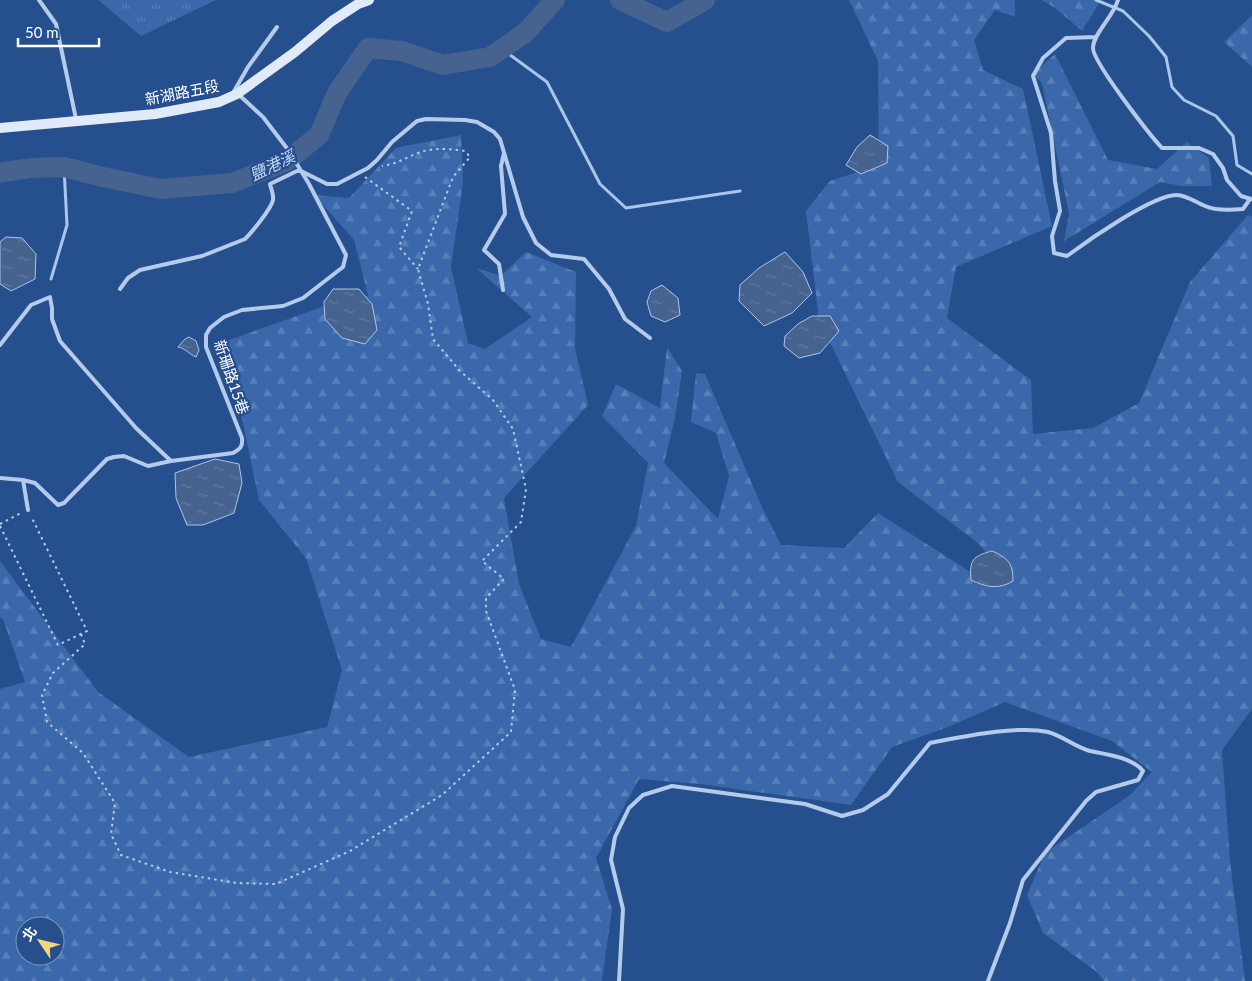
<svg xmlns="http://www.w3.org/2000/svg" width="1252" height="981" viewBox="0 0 1252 981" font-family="Lato,'Noto Sans TC',sans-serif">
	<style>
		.grass { fill: url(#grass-tufts) }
		.forest { fill: url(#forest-firs); fill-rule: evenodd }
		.water { fill: url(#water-ripples); stroke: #aac6ec }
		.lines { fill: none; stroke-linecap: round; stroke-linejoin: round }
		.stream { stroke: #aac6ec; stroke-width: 3 }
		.river { stroke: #466390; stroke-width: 20 }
		.path { stroke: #b5cbeb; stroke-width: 2; stroke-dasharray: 2.5 4; stroke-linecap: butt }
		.lane { stroke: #b5cbeb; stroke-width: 4 }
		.secondary { stroke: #e0eaf9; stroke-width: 10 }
		.labels { text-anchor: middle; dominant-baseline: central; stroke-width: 4.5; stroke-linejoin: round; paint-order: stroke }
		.street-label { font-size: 15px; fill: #fff; stroke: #264f8e }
		.water-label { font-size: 16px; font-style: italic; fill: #c1d6f2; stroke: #264f8e }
	</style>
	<defs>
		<pattern id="grass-tufts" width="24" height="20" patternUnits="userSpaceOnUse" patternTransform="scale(1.25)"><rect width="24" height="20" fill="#3a68aa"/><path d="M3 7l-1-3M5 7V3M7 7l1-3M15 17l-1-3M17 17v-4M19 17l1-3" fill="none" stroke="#587fb7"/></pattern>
		<pattern id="forest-firs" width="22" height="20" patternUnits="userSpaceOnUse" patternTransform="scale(1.25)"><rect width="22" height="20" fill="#3a68aa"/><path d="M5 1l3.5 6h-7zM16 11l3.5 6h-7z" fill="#587fb7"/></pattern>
		<pattern id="water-ripples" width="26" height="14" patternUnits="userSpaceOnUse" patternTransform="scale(1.25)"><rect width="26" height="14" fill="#466390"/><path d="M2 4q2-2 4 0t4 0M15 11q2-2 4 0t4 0" fill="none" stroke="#627aa1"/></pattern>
	</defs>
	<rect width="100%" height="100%" fill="#264f8e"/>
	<path class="grass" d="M98,0H216L141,36Z"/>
	<path class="forest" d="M849,0H1015V17L995,10L974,40L983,70L1023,89L1052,226L956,267L947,318L1031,380L1033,434L1093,428L1139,403L1190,282L1248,215L1252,217V709L1222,750L1230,861L1245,981H1104L1097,972L1043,933L1027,895L1045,853L1130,795L1152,772L1112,741L1005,702L948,727L892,747L851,805L700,784L639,779L596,858L612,909L602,981H0V689L25,682L3,619L0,618V561L98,692L189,757L327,727L342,670L306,558L259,500L226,341L325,306L352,320L368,295L354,240L314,195L349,198L396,148L461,135L463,183L451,267L468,343L485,349L532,317L476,268L501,276L526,252L576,272L575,348L588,405L504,498L519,584L541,639L571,647L636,526L648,463L602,416L616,384L660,408L667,347L682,371L675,418L664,463L718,519L729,476L716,433L691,422L696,373L705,374L762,507L781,545L844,548L878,513L983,580L1002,572L979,544L898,482L819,320L806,211L830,181L879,165L878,61ZM25,926H55V956H25Z
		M1041,0H1101L1082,31L1054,7Z
		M1252,15V67L1224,42Z
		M1055,54L1108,160L1157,169L1187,142L1209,158L1212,186H1182L1160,182L1064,241L1069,214L1042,83L1033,74Z"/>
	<path class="water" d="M870,135L888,146L887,163L861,174L846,165L857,147Z
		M6,237L22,238L36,254L35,279L11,291L0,284V242Z
		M785,252L803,272L812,293L792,313L764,326L739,301L740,285L759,268Z
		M662,285L678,298L680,315L665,322L651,316L647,302L651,291Z
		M333,289H359L372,304L377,330L365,344L342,338L325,319L324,302Z
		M812,316H830L839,331L820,353L799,358L784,346L785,336L798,324Z
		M189,337L196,341L199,350L196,357C189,354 185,348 178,347L185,339Z
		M215,459L239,464L242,483L234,513L203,525H187L176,498L175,473Z
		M992,551C1008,558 1013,563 1013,581C998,590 986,587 971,580C969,560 973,556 992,551Z"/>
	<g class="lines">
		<path class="stream" d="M1096,0L1123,11L1149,36L1166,57L1172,87L1184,100L1216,116L1233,136L1237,165L1252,174
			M502,49L547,82L600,184L626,208L740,191
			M51,279L67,225L64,167"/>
		<path class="river" d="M620,0L667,22L705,0
			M0,173L30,168L64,167L103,177L161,189L232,183L287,161L319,135L337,93L368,48L402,51L443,65L490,57L525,33L555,0"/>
		<path class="path" d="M365,177L412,211L399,247L418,269
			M0,524L21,513
			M0,526L58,645L87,631L31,516
			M81,634L85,644L53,673L42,695L47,722L83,753L115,803L111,834L121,855L170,872L237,883L276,884L350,851L442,795L511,732L515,690L486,611V598L504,579L482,561L521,522L526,489L513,429L493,400L460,371L433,339L428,304L418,269L453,177L470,157L465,151C450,149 433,147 418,153C405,158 397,164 382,166"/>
		<path class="lane" d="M39,0L56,24L76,119
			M1118,0C1113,17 1094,33 1093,47C1091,60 1150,135 1162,148H1199L1213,154L1223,168L1227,180L1241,196L1251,199
			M1096,37L1066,38L1043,58L1033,76L1051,133L1055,181L1060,211L1052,236L1054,253L1067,256C1087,241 1154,194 1177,195C1186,195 1197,203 1205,206C1216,211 1232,210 1243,209L1250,199
			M233,93L248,67L277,27
			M120,289L128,278L140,270L202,256L245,239C252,232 271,209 273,200C274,195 271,189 270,184L299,170L327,184H337L368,168L377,160L392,142L417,121L426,119L465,120L477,122L494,132L500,139L523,217L536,243L551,255L584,259L609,289L625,319L650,338
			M503,290L499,264L484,250L505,214L501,166L504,153
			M0,345L31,305L50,297L52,308V319L60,341L136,428L171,461
			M0,478L23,480L28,510
			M23,480L35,483L58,505L64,503L107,459L114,457L124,456L148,466L171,461L233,453C240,449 243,447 242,438L206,347V335L210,328L224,317L242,310L283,306L303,298L343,267L346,255L309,184L289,151L263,117L238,94
			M619,981L623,909L611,860L615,837L629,808L643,795L672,786L805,804L842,816L863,810L888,794L930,743C962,737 1017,725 1048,732C1063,736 1075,747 1090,751C1106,754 1133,758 1143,771L1138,780L1096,792L1086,801L1023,880L1010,923L988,981"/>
		<path class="secondary" d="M0,128L155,114L219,102L237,94L295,52L332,21L358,4L369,0"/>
	</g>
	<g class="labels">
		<g class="street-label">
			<text transform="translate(182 92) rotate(-11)">新湖路五段</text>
			<text transform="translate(232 377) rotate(71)">新珊路15巷</text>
		</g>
		<g class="water-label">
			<text transform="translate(272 165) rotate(-26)">鹽港溪</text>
		</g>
	</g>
	<g transform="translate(40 941) rotate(305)"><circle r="24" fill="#264f8e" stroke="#7d95bb"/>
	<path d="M0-4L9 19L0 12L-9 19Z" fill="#f4d67a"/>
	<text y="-8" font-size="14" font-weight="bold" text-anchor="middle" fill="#ffffff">北</text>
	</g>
	<path d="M18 38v8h81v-8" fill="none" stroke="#ffffff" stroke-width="2.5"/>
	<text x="25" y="38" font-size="15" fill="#ffffff" stroke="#264f8e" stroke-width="4" paint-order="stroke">50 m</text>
</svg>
